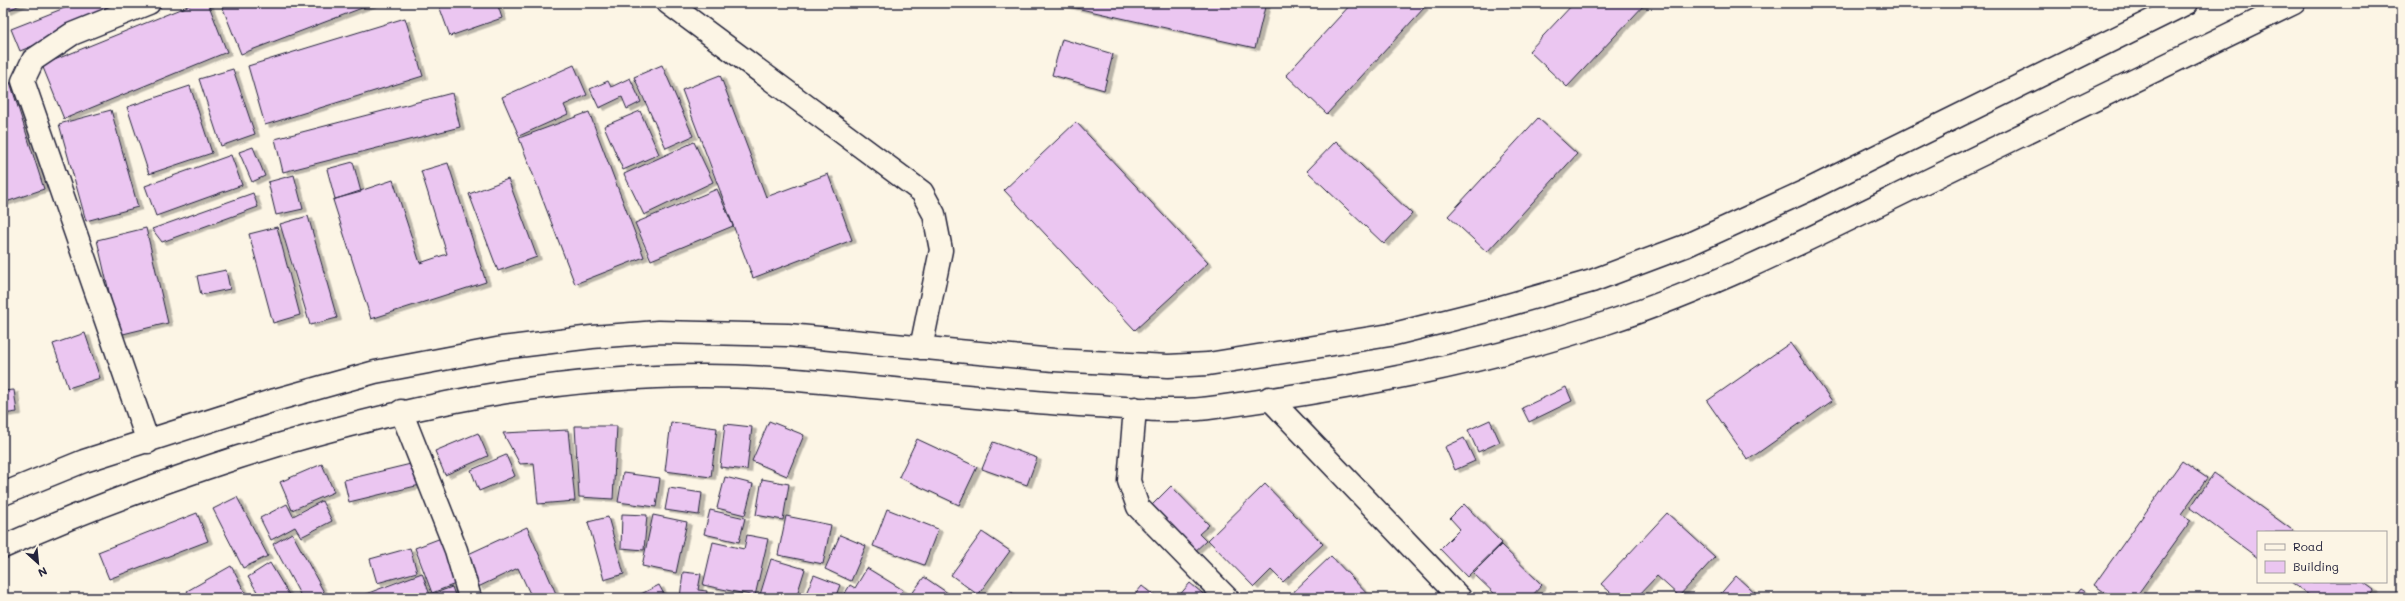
<svg xmlns="http://www.w3.org/2000/svg" width="2405" height="601" viewBox="0 0 2405 601" font-family="Mali,sans-serif">
	<style>
		.building { fill: #ebc6f1; stroke: #22223b; filter: url(#shadow) }
		.lines { fill: none; stroke-linecap: round; stroke-linejoin: round }
		.minor-casing { stroke: #22223b; stroke-width: 25 }
		.minor { stroke: #fcf5e5; stroke-width: 22 }
	</style>
	<defs>
		<filter id="shadow"><feDropShadow dx="4.5" dy="2.5" stdDeviation="0" flood-color="#0004"/></filter>
	</defs>
	<rect width="100%" height="100%" fill="#fcf5e5"/>
	<filter id="ink" filterUnits="userSpaceOnUse"><feTurbulence type="fractalNoise" baseFrequency=".025" numOctaves="2"/><feDisplacementMap in="SourceGraphic" scale="8" xChannelSelector="R" yChannelSelector="G"/><feConvolveMatrix kernelMatrix="1 2 1 2 8 2 1 2 1" color-interpolation-filters="sRGB"/></filter>
	<g filter="url(#ink)">
		<path class="building" d="M4,3H24L7,11Z
			M77,3L135,5L20,51L11,29Z
			M195,3H208L227,52L64,119L42,65Z
			M231,3H375L241,54L222,6Z
			M438,3H497L502,18L450,36Z
			M1054,3H1266L1255,48Z
			M1352,3H1418L1424,8L1327,114L1286,75Z
			M1574,3H1646L1567,87L1529,51Z
			M405,18L423,76L265,125L248,66Z
			M1062,39L1113,54L1104,90L1052,75Z
			M574,65L587,95L564,105L568,114L519,136L502,97Z
			M662,65L693,136L666,148L634,77Z
			M233,69L255,134L221,146L199,79Z
			M720,75L766,197L828,174L852,240L753,278L682,90Z
			M630,78L641,102L627,109L622,97L599,108L590,89L608,81L611,87Z
			M10,82L44,189L3,203V84Z
			M190,86L212,153L149,174L127,107Z
			M452,93L460,127L283,172L275,139Z
			M111,110L138,207L86,221L59,124Z
			M640,111L659,154L623,170L604,126Z
			M589,112L644,257L575,284L519,138Z
			M1538,118L1577,154L1487,252L1448,216Z
			M1076,122L1208,263L1135,330L1004,190Z
			M1336,141L1412,214L1384,244L1307,171Z
			M694,142L713,182L644,215L624,174Z
			M253,147L265,176L252,182L239,152Z
			M231,155L242,185L156,216L145,186Z
			M353,162L361,192L335,199L327,169Z
			M448,163L486,282L371,319L333,200L393,180L420,263L447,254L421,171Z
			M294,175L303,209L276,215L268,182Z
			M508,179L537,257L498,271L469,194Z
			M717,189L733,226L651,260L635,223Z
			M253,193L258,207L162,242L152,229Z
			M308,216L337,318L310,325L280,224Z
			M277,227L300,315L273,323L249,234Z
			M146,228L168,323L119,335L97,240Z
			M226,270L230,289L201,295L197,276Z
			M85,333L100,378L68,388L53,344Z
			M1790,343L1832,401L1748,460L1707,401Z
			M1566,387L1572,401L1529,422L1522,408Z
			M14,390L17,412L3,414V391Z
			M1490,420L1500,442L1478,452L1468,430Z
			M769,421L804,435L787,476L752,461Z
			M671,422L717,428L711,477L665,471Z
			M725,424L752,427L747,470L720,467Z
			M575,426H617L613,499L579,497Z
			M568,430L575,501L538,504L534,463L520,464L503,433Z
			M478,433L488,456L445,475L435,451Z
			M1464,438L1475,461L1455,470L1445,447Z
			M917,439L977,467L959,505L899,477Z
			M993,442L1037,458L1027,485L982,469Z
			M506,455L515,476L479,491L471,470Z
			M2182,461L2207,478L2181,514L2191,520L2135,598H2113L2094,585Z
			M415,463L420,485L349,502L344,480Z
			M322,464L334,492L292,510L280,482Z
			M623,473L660,478L656,507L618,502Z
			M2214,473L2295,532H2258V558L2190,508Z
			M725,477L753,484L745,515L717,508Z
			M762,479L789,484L783,520L756,515Z
			M1265,484L1323,544L1283,582L1271,570L1254,587L1208,540Z
			M1171,486L1209,525L1199,534L1206,541L1193,553L1149,508Z
			M669,488L702,493L699,515L665,510Z
			M237,497L268,556L243,568L213,509Z
			M322,501L332,521L301,537L295,527L271,540L260,518L287,504L293,516Z
			M1464,504L1502,543L1467,577L1440,549L1460,529L1450,518Z
			M887,509L938,529L924,565L873,546Z
			M710,510L745,518L739,542L704,534Z
			M197,513L208,541L109,579L98,552Z
			M1667,513L1715,557L1679,596L1657,576L1636,598H1617L1601,584Z
			M622,514L647,515L644,550L621,548Z
			M653,515L687,522L676,573L642,566Z
			M786,516L831,525L823,564L778,555Z
			M608,517L624,574L604,580L588,522Z
			M527,527L557,596L552,598H532L518,568L478,587L464,556Z
			M982,532L1010,551L978,595L951,575Z
			M292,533L327,598H302L276,550L273,544Z
			M747,535L768,539L755,596L703,585L713,542L744,549Z
			M840,535L866,546L851,581L825,569Z
			M441,538L458,583L432,593L415,548Z
			M1501,545L1542,585L1530,598H1499L1473,573Z
			M410,548L417,572L377,583L370,559Z
			M1331,556L1371,598H1287Z
			M771,559L805,569L796,598H769L760,595Z
			M270,563L291,598H261L248,577Z
			M231,566L246,594L238,598H191L187,591Z
			M867,568L903,590L898,598H842L850,585L855,588Z
			M683,572L701,574L698,590L707,591L706,598H680Z
			M422,573L430,595L452,587L456,598H364L363,595Z
			M814,575L840,585L835,598H804Z
			M1736,576L1760,598H1717Z
			M924,577L955,598H909Z
			M2291,582H2363L2374,590L2368,598H2313Z
			M1190,583L1208,598H1177Z
			M659,585L666,598H633Z
			M1142,586L1157,598H1132Z
			M2080,589L2094,598H2073Z
			M1010,591L1019,598H1004Z
			M1551,592L1555,598H1541Z"/>
		<g class="lines">
			<g class="minor-casing">
				<path id="minor" d="M668,3L922,192L934,214L941,250L921,348
					M1269,398L1460,598
					M1135,408L1129,481L1138,507L1227,598
					M401,411L456,550L470,598
					M148,442L23,81L33,60L72,34L149,3
					M3,494L84,461L275,400L375,372L502,348L592,337L658,332L788,335L1054,360L1168,366L1208,364L1390,335L1494,309L1592,281L1685,246L1808,190L2187,3
					M3,547C80,512 159,483 239,457C417,401 598,365 785,379C889,387 992,401 1097,406C1137,409 1178,413 1217,407C1348,389 1480,365 1606,323C1716,287 1821,233 1925,182C2048,123 2171,63 2294,3"/>
			</g>
			<use href="#minor" class="minor"/>
		</g>
	</g>
	<rect width="2405" height="601" fill="none" stroke="#fcf5e5" stroke-width="16"/>
	<rect x="8" y="8" width="2389" height="585" fill="none" stroke="#22223b" stroke-width="1.5" filter="url(#ink)"/>
	<rect x="2257" y="531" width="130" height="52" fill="#fcf5e5" stroke="#a5a1a1"/>
	<rect x="2265" y="544" width="20" height="6" fill="#fcf5e5" stroke="#a5a1a1"/>
	<text x="2293" y="551" font-size="12" fill="#22223b">Road</text>
	<rect x="2265" y="561" width="20" height="12" fill="#ebc6f1" stroke="#a5a1a1"/>
	<text x="2293" y="571" font-size="12" fill="#22223b">Building</text>
	<g transform="translate(38 563) rotate(153)" stroke="#fcf5e5" stroke-width="3" paint-order="stroke">
	<path d="M0-3L7 15L0 10L-7 15Z" fill="#22223b"/>
	<text y="-6" font-size="11" font-weight="bold" text-anchor="middle" fill="#22223b">N</text>
	</g>
</svg>
